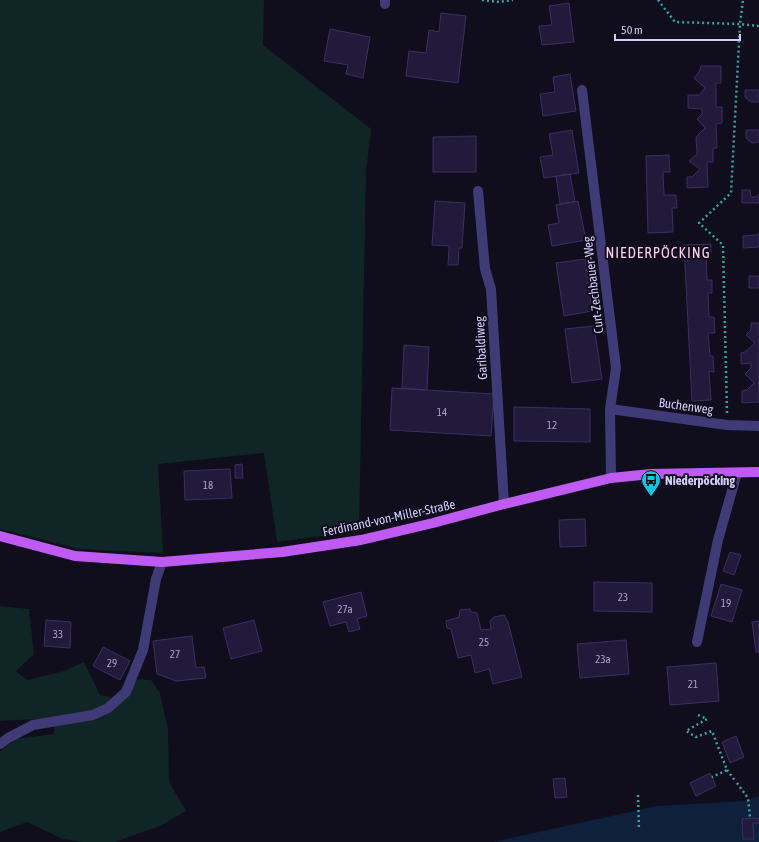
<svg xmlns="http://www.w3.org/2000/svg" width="759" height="842" viewBox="0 0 759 842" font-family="'Asap Condensed',sans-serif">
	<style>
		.green { fill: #102525 }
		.water { fill: #0f203d }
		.building { fill: #221a3b; stroke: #3b2e65 }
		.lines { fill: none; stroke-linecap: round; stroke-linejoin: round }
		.path { stroke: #36a4a2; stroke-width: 2.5; stroke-dasharray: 2 3; stroke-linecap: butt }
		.minor { stroke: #403b77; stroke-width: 10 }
		.major { stroke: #bf5bf2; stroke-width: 10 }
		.labels { text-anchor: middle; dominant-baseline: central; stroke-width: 4; stroke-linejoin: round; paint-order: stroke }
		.number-label { font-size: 11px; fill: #a7a0cb }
		.street-label { font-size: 13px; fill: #d3ccfb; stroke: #100d1c }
		.poi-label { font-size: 13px; font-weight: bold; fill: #d3ccfb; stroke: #100d1c; text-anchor: start }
		.quarter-label { font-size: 15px; letter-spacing: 1px; fill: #fbcde9; stroke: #100d1c }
	</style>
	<rect width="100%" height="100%" fill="#100d1c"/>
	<path class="green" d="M0,0H264L263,45L371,129L366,173L359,531L277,542L264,453L158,464L163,553L79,549L0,529Z
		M0,606L29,609L34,654L16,671L27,680L64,671L84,662L100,695L125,700L134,679L151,680L160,693L168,730L169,782L186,811L162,825L115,842H82L63,839L27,822L0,832V751L16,739L54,734L55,718L0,721Z"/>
	<path class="water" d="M759,796V842H493L657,806L745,801Z"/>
	<path class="building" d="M569,3L574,42L542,45L539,26L552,25L549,6Z
		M441,13L466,16L458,83L406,76L409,51L426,53L429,30L439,32Z
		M330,29L370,37L363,78L346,74L348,65L324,61Z
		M701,66H721V83H716V107H722V123L716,124L717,148H713V162H707L708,187L687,188V177H692L700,169L689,161L697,154L696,137L705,128L697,119L702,114V109L688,108V95H699L705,88L694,78L699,72Z
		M570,74L576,111L543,116L540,94L555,92L553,77Z
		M745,90H759V102H751L745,97Z
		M572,130L579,173L544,178L540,157L553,155L549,134Z
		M746,130H759V142L752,143L746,138Z
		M476,136V172H433V137Z
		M669,155L670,172H663L664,195H676L677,208H672L673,232L648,233L646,156Z
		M570,174L575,202L560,204L556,176Z
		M742,190H750L751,197H756L759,194V203H742Z
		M435,201L465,203L462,248H459L458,265H448L449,246L432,245Z
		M578,201L586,240L552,246L548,225L559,223L556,205Z
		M759,233V247L743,248V236L757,235Z
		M711,244V253H706L707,280H712V293H708L709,317H714L715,333H708L710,356H713L714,372L709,371L711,400L692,401L684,245Z
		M585,259L592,311L564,316L556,263Z
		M749,276H759V288H749Z
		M751,323H759V402L742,403V391L747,390L754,383L745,374L751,368V363L741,364V353L745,352L755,343L746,335L751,330Z
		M594,326L602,379L572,383L565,329Z
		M404,345L429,347L427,390L402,388Z
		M392,388L494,394L491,436L390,430Z
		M514,407L590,409V442L514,441Z
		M242,464L243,478H235V465Z
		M230,469L232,498L185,500L184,471Z
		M585,519L586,546L560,547L559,520Z
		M730,552L741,555L734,575L723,571Z
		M594,582L652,583V612L594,611Z
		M721,584L742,590L732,622L711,616Z
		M361,592L367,616L357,619L360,629L349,632L346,622L330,626L323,602Z
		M470,609L471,612L477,613L481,630L491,629L490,621L494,617L504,615L508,622L522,677L493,684L489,669L475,673L471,655L458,658L451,629L447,628L446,621L459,617L460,610Z
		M46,620L71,622L70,648L44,646Z
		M254,620L262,651L231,659L223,628Z
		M759,621V652H756L752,622Z
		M192,636L196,668L204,667L206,678L176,681L157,674L153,641Z
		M626,640L629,674L580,678L577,644Z
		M103,647L130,661L120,680L93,666Z
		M716,663L719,701L670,705L667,667Z
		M736,736L744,757L730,763L722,742Z
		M710,773L716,786L696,796L690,783Z
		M565,778L567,797L555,798L553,779Z
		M759,818V823H753L754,839H743L742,819Z"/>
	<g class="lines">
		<path class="path" d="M482,0L499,2L513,0
			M658,0L675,22L740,24L759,26
			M727,413L723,245L699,223L731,193L740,24L743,0
			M698,715L707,719L686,731L696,737L712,731L727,770L712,777
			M727,770L736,782
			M737,783L748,798L750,817
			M638,795L639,830"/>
		<path class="minor" d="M385,4V0
			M582,90L616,368L610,409L611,478
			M478,191L485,269L491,289L504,504
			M610,409L727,425L759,426
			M697,642L718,540L737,473
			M0,744L8,738L33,725L93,715L108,708L126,692L143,650L156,579L162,562"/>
		<path class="major" d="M0,536L75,556L162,562L282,552L361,540L433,523L504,504L611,478L651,474L759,472"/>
	</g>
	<defs>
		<g id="bus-pin" transform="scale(1)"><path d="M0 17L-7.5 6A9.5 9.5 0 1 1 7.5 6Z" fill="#12c5e1" stroke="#100d1c"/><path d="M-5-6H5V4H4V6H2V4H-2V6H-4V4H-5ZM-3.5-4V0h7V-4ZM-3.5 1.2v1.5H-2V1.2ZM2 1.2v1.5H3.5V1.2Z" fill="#111"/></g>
	</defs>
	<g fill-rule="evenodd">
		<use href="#bus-pin" x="651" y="480"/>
	</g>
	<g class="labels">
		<g class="number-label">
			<text x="442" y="412">14</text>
			<text x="552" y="425">12</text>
			<text x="208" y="485">18</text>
			<text x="623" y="597">23</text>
			<text x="726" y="603">19</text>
			<text x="345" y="609">27a</text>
			<text x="58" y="634">33</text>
			<text x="484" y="642">25</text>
			<text x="175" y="654">27</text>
			<text x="603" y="659">23a</text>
			<text x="112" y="663">29</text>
			<text x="693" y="684">21</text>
		</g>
		<g class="street-label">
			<text transform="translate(593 285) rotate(-97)">Curt-Zechbauer-Weg</text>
			<text transform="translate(481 348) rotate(-93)">Garibaldiweg</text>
			<text transform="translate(686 406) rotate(8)">Buchenweg</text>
			<text transform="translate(389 518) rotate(-12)">Ferdinand-von-Miller-Straße</text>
		</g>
		<g class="poi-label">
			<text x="665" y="480">Niederpöcking</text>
		</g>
		<g class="quarter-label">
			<text x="658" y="252">NIEDERPÖCKING</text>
		</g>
	</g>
	<path d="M615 34v6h125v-6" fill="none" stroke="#d3ccfb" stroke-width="2"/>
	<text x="621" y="34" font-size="12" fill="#d3ccfb" stroke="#100d1c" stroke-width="3" paint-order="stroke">50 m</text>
</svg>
